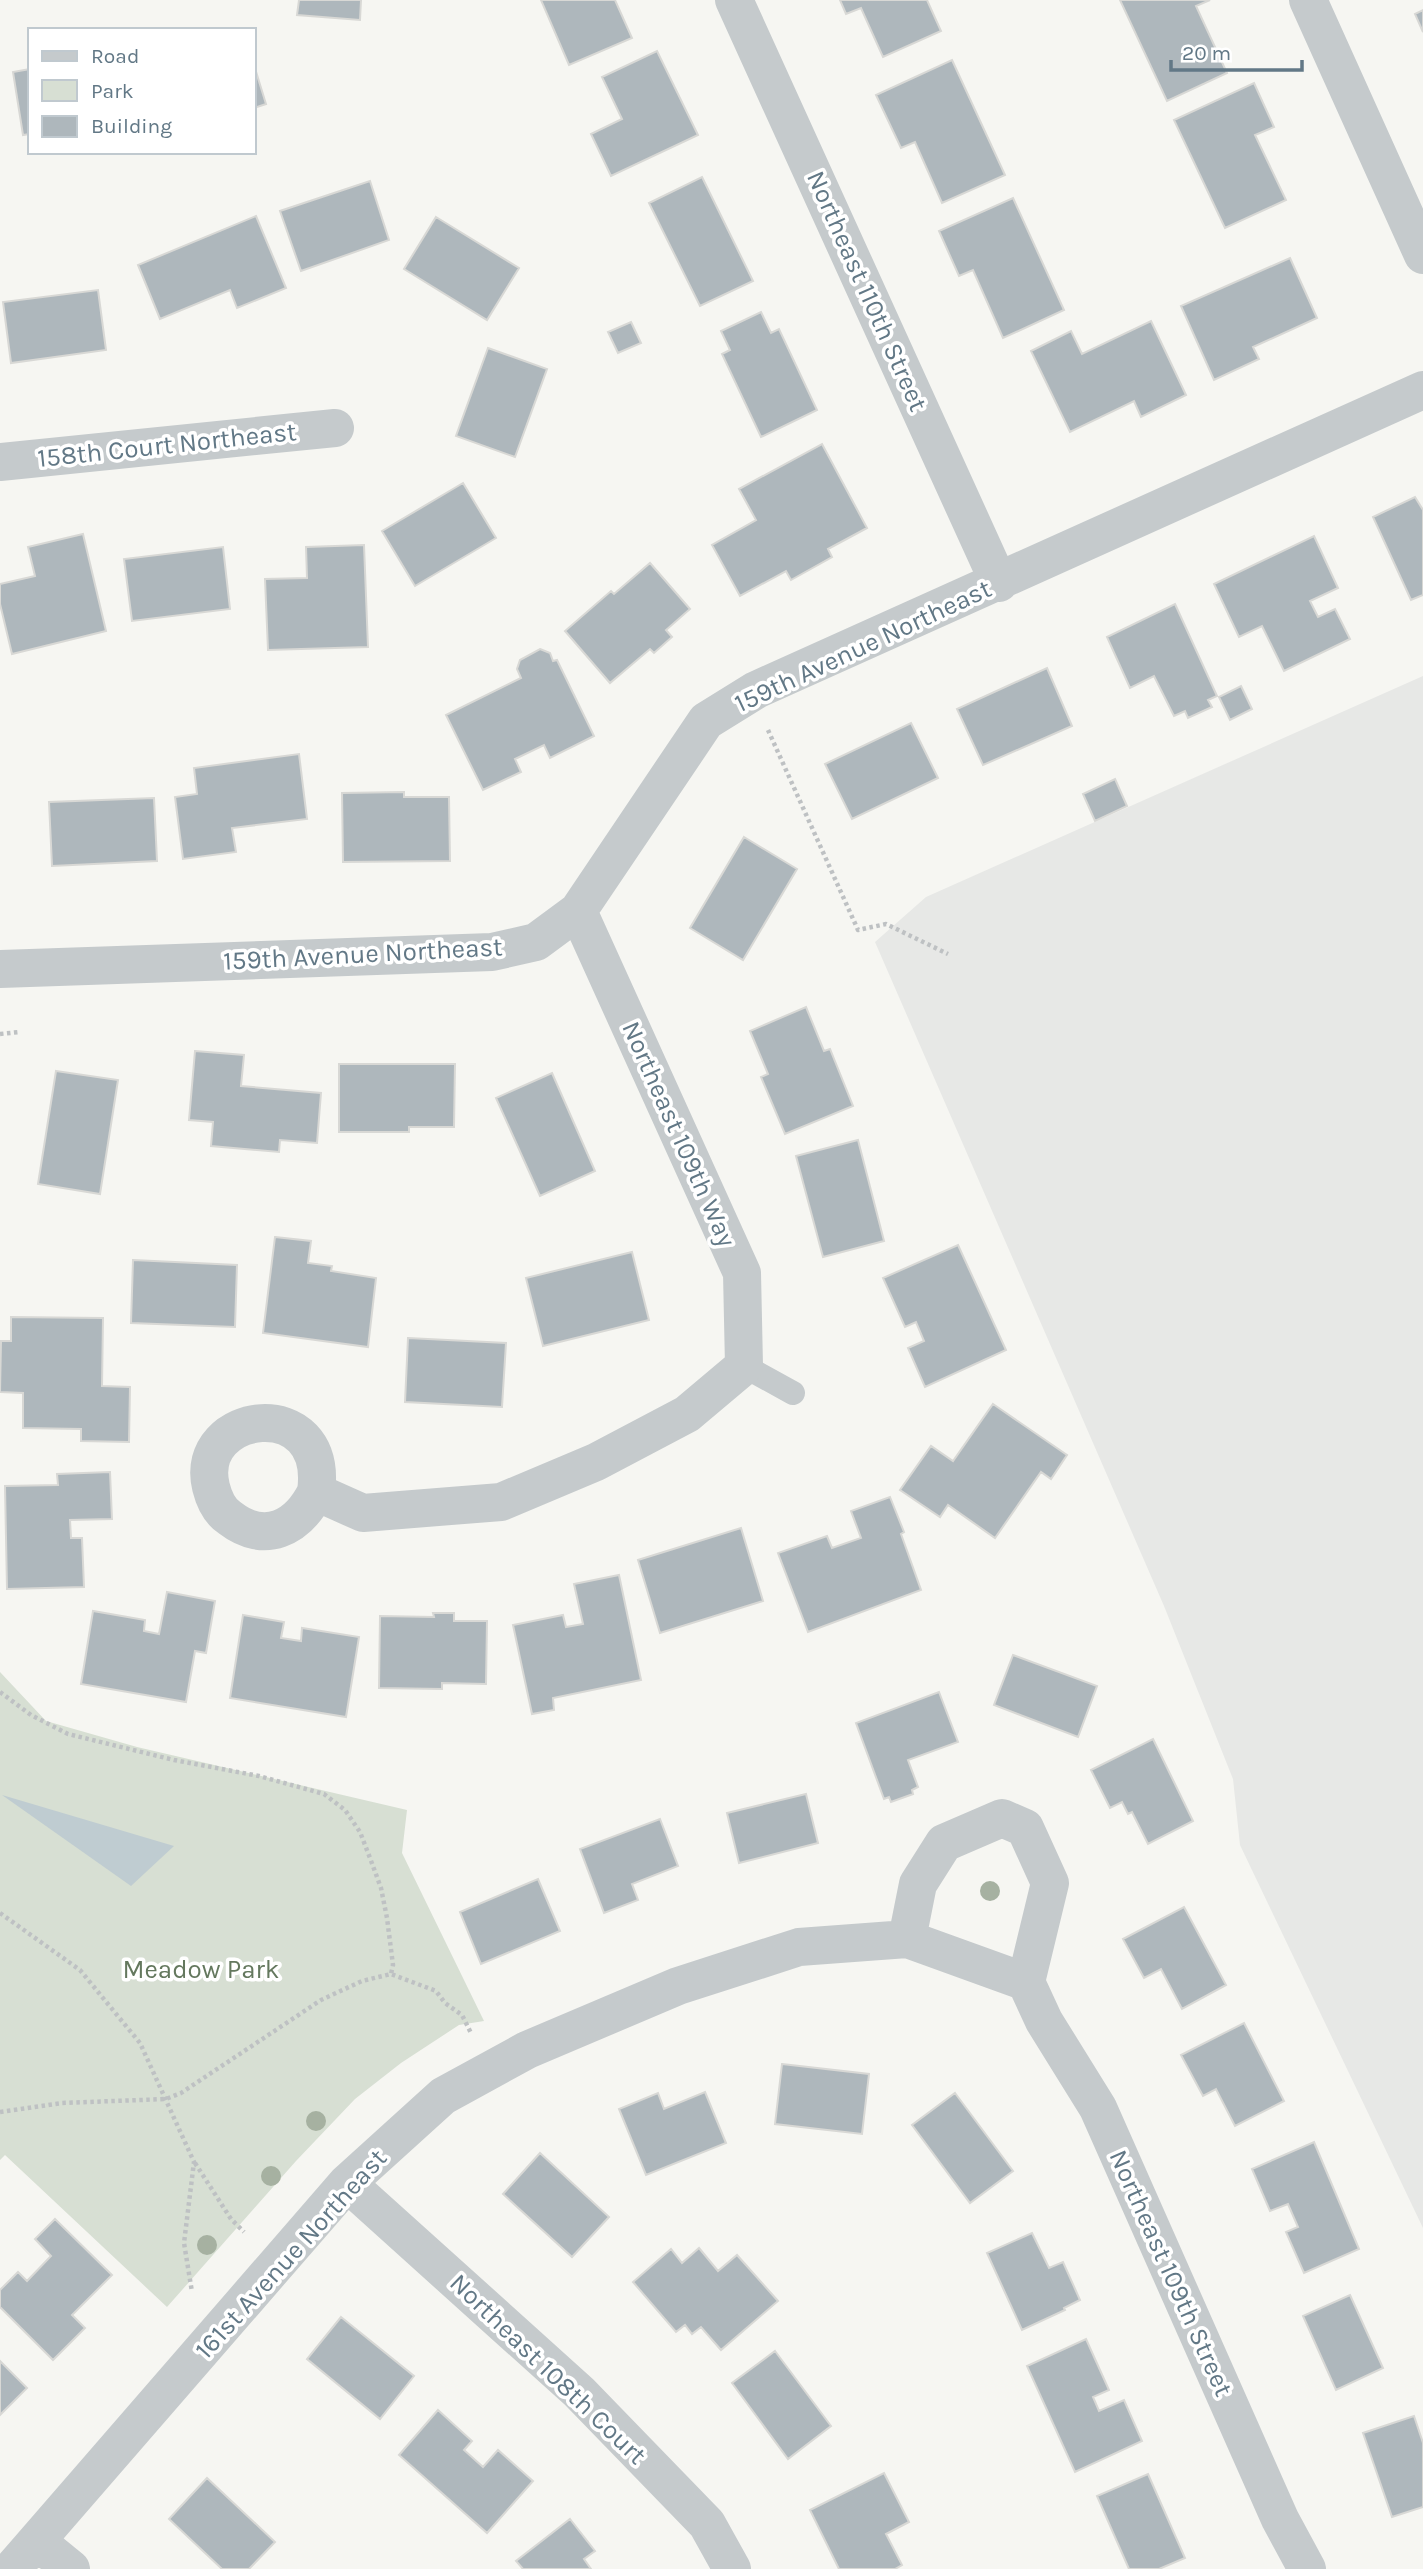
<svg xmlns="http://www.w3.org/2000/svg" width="1423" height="2569" viewBox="0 0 1423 2569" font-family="Karla,sans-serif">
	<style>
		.built { fill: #e7e8e6 }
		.green { fill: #d7dfd3 }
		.water { fill: #bfccd1 }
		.building { fill: #aeb7bc; stroke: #d8d8d5; stroke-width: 2 }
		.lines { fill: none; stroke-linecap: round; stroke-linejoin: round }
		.path { stroke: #bec1c3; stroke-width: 4.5; stroke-dasharray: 3.5 3.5; stroke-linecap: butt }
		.lane { stroke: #c5cacc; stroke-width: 24 }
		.street { stroke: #c5cacc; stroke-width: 38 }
		.tree { fill: #a6b1a1 }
		.labels { text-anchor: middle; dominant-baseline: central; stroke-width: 7; stroke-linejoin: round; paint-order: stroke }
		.street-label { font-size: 26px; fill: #627886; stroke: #fff }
		.park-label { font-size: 26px; fill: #64785e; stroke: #fff }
	</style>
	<rect width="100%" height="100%" fill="#f6f6f2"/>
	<path class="built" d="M1423,676V2228L1240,1845L1233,1779L1164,1606L875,942L926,897Z"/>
	<path class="green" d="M0,1672L46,1721L137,1747L407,1810L402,1853L484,2021L459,2025L401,2063L355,2099L296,2161L167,2307L5,2155L0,2160Z"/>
	<path class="water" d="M2,1795L174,1846L131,1886Z"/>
	<path class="building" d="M299,0H361L360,20L297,15Z
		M541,0H615L632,38L569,65Z
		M840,0H927L941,31L883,57L861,8L846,14Z
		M1120,0H1210L1196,6L1227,73L1167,101Z
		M1423,10V32L1415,14Z
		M657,51L698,135L611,176L591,134L622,119L602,77Z
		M952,60L1005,175L942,203L915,142L901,148L876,95Z
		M254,65L266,104L254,108Z
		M30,69V134L23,135L13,72Z
		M1254,83L1274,127L1255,135L1286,200L1225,228L1174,120Z
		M702,177L753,281L700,306L649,203Z
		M370,181L389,240L301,271L280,211Z
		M1013,198L1064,310L1003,338L973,270L959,276L939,231Z
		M256,216L286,288L237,308L230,290L160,319L138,265Z
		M436,217L519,268L487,320L404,269Z
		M1290,258L1317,318L1253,347L1259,359L1214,380L1181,306Z
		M98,290L106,350L11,363L3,302Z
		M761,312L771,333L779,329L817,410L761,437L722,354L730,350L721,331Z
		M1151,321L1186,395L1141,417L1134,401L1070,432L1031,351L1071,331L1082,354Z
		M631,322L641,343L618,353L608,332Z
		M488,348L547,369L515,457L456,436Z
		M822,444L867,528L828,549L832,557L791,580L786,571L740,596L712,545L756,520L739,489Z
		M463,483L496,538L415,586L382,531Z
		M1415,497L1423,510V595L1411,600L1373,517Z
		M83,534L106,631L12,654L0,604V584L35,576L28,547Z
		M1314,536L1338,588L1310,601L1318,617L1335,609L1350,639L1284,671L1262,626L1239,637L1214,584Z
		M364,545L368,647L268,650L265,579L307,578L306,547Z
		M223,547L230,609L132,621L124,559Z
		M650,563L690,609L666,630L672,637L654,653L650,649L610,683L565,631L611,591L614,594Z
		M1175,604L1217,696L1208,700L1212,707L1188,718L1185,711L1174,716L1154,676L1130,688L1107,637Z
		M540,649L550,653L553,661L557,660L594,736L550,758L544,745L515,759L521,772L483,790L446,715L521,678L517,669L520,660Z
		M1047,668L1072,726L983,765L957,709Z
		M1241,686L1252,709L1230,720L1219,697Z
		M911,723L938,778L852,819L825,764Z
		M299,754L307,819L232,828L236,852L183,859L175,797L197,794L194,768Z
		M1115,779L1127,806L1095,821L1083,794Z
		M404,792V797H449L450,861L343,862L342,793Z
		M154,798L157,861L52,866L49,802Z
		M744,837L797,869L743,960L690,928Z
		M806,1007L824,1051L830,1049L853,1106L785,1134L761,1077L768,1074L750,1031Z
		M195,1051L244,1055L241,1086L321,1093L317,1143L280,1140L279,1152L211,1146L213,1122L189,1120Z
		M339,1064H455L454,1127H409V1132H339Z
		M56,1071L118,1080L100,1194L38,1184Z
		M552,1073L595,1171L540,1196L496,1098Z
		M858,1140L884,1241L823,1257L796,1156Z
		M275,1237L311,1241L308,1263L332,1266L331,1271L376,1278L368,1347L263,1333Z
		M958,1245L1006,1350L925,1387L908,1348L924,1341L916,1322L905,1327L883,1278Z
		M632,1252L649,1320L543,1346L526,1278Z
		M133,1260L237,1265L235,1327L131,1323Z
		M11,1317L103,1318L102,1386L130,1387L129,1442L81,1441V1429L23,1428V1393L0,1392L1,1341H11Z
		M408,1338L506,1343L502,1407L405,1402Z
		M993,1404L1067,1455L1051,1479L1041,1472L995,1538L948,1505L940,1517L900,1490L931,1446L953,1461Z
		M110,1472L112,1519L70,1520L71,1538H82L84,1587L7,1589L5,1486L58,1485L57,1474Z
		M890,1497L904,1532L901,1534L921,1590L808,1632L778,1553L827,1536L832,1548L861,1538L851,1511Z
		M741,1528L763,1601L660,1633L638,1560Z
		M619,1575L641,1680L553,1698L554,1710L532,1714L513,1625L563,1615L566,1627L583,1624L574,1584Z
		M167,1592L215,1601L206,1653L195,1651L186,1702L81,1684L93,1611L145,1620L144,1631L159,1634Z
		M433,1613H454V1621H487L486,1684L442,1683V1689L379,1688L380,1616L434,1617Z
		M243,1615L284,1622L281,1638L301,1641L302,1628L359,1637L346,1717L230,1698Z
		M1013,1655L1097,1686L1078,1737L994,1705Z
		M939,1692L958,1742L908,1760L918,1787L912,1790L913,1794L891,1802L889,1797L884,1799L856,1723Z
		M1153,1739L1193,1821L1148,1844L1132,1812L1128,1814L1122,1802L1110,1808L1091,1770Z
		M806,1794L818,1843L739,1863L727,1813Z
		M660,1819L678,1866L632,1884L638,1900L604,1913L580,1849Z
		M538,1879L560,1931L481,1964L460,1912Z
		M1184,1907L1226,1985L1182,2009L1161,1969L1144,1978L1123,1939Z
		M1244,2023L1284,2101L1235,2126L1216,2089L1203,2096L1181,2055Z
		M782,2064L869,2074L862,2134L775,2124Z
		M705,2092L726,2143L646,2175L619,2109L658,2093L664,2109Z
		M955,2093L1013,2171L970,2203L912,2125Z
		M1314,2142L1359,2249L1304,2273L1286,2232L1298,2227L1288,2204L1270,2211L1252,2169Z
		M540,2153L609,2217L572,2257L503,2194Z
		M55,2219L112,2275L72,2315L85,2328L53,2360L0,2307V2290L18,2272L27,2281L51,2256L35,2239Z
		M1032,2233L1049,2268L1063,2262L1080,2300L1064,2308L1065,2310L1022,2330L987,2253Z
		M699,2248L718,2271L737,2255L778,2301L721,2350L701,2327L692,2334L685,2325L676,2332L633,2282L671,2249L682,2263Z
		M1350,2295L1383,2368L1336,2390L1303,2316Z
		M341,2317L414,2376L380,2419L307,2359Z
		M1086,2339L1109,2390L1093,2397L1099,2411L1124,2400L1142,2441L1075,2472L1027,2366Z
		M775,2351L831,2426L788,2459L732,2383Z
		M0,2361L27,2388L0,2415Z
		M438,2410L472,2441L464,2450L483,2467L498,2450L533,2481L487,2533L399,2455Z
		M1414,2416L1423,2443V2507L1392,2517L1363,2433Z
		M884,2473L909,2522L886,2534L902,2565L895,2569H839L810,2510Z
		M1148,2474L1185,2558L1159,2569H1129L1097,2496Z
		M207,2478L275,2542L249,2569H222L169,2519Z
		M570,2519L595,2551L584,2559L591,2569H523L516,2561Z"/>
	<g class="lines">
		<path class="path" d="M768,730L858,930L886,924L948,954
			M0,1034L19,1032
			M0,1692L31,1715L68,1734L174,1760L259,1776L324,1794L345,1810L360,1832L370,1858L381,1888L387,1918L393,1965L391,1974
			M0,1913L80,1970L140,2043L194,2162L184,2243L192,2292
			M0,2112L62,2103L166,2099L181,2093L321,2000L362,1981L391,1974L436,1991L445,2003L462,2015L471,2033
			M195,2163L231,2219L244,2232"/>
		<path class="lane" d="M744,1366L793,1393"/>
		<path class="street" d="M734,0L999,583
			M1308,0L1423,255
			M0,462L335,428
			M0,969L492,952L536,942L578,911L706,721L756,690L1423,390
			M316,1492C298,1528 265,1545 230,1518C219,1511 214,1499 211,1487C192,1410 330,1392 316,1492L363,1513L501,1502L596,1462L687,1414L744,1366L742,1273L578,911
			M907,1939L918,1884L944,1843L1002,1818L1025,1828L1050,1883L1026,1982
			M1026,1982L1044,2021L1098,2108L1280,2519L1307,2569
			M347,2183L579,2392L707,2524L732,2569
			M38,2542L71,2569
			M12,2569L347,2183L443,2096L527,2050L678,1986L799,1947L907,1939L1026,1982"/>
	</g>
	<g class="tree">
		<circle cx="990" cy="1891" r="10"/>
		<circle cx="316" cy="2121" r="10"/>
		<circle cx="271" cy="2176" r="10"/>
		<circle cx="207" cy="2245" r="10"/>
	</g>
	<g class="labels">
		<g class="street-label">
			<text transform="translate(867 291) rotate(66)">Northeast 110th Street</text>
			<text transform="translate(167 445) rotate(-6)">158th Court Northeast</text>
			<text transform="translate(863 646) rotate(-25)">159th Avenue Northeast</text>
			<text transform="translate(363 954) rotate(-3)">159th Avenue Northeast</text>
			<text transform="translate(679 1134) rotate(66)">Northeast 109th Way</text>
			<text transform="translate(291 2254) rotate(-48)">161st Avenue Northeast</text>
			<text transform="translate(1171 2273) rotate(66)">Northeast 109th Street</text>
			<text transform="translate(548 2369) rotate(44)">Northeast 108th Court</text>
		</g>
		<g class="park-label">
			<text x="201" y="1969">Meadow Park</text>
		</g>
	</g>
	<rect x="28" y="28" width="228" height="126" fill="#ffffff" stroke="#c0c9cf" stroke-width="2"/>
	<rect x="42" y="51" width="35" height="10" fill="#c5cacc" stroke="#c0c9cf" stroke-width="2"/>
	<text x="91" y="63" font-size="21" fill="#627886">Road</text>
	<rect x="42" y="80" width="35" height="21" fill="#d7dfd3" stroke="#c0c9cf" stroke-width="2"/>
	<text x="91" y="98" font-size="21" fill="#627886">Park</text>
	<rect x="42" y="116" width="35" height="21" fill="#aeb7bc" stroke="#c0c9cf" stroke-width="2"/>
	<text x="91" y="133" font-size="21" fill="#627886">Building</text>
	<path d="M1171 60v10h131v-10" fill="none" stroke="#627886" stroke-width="3.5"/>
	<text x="1182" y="60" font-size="21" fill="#627886" stroke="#ffffff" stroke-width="5" paint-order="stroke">20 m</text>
</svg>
